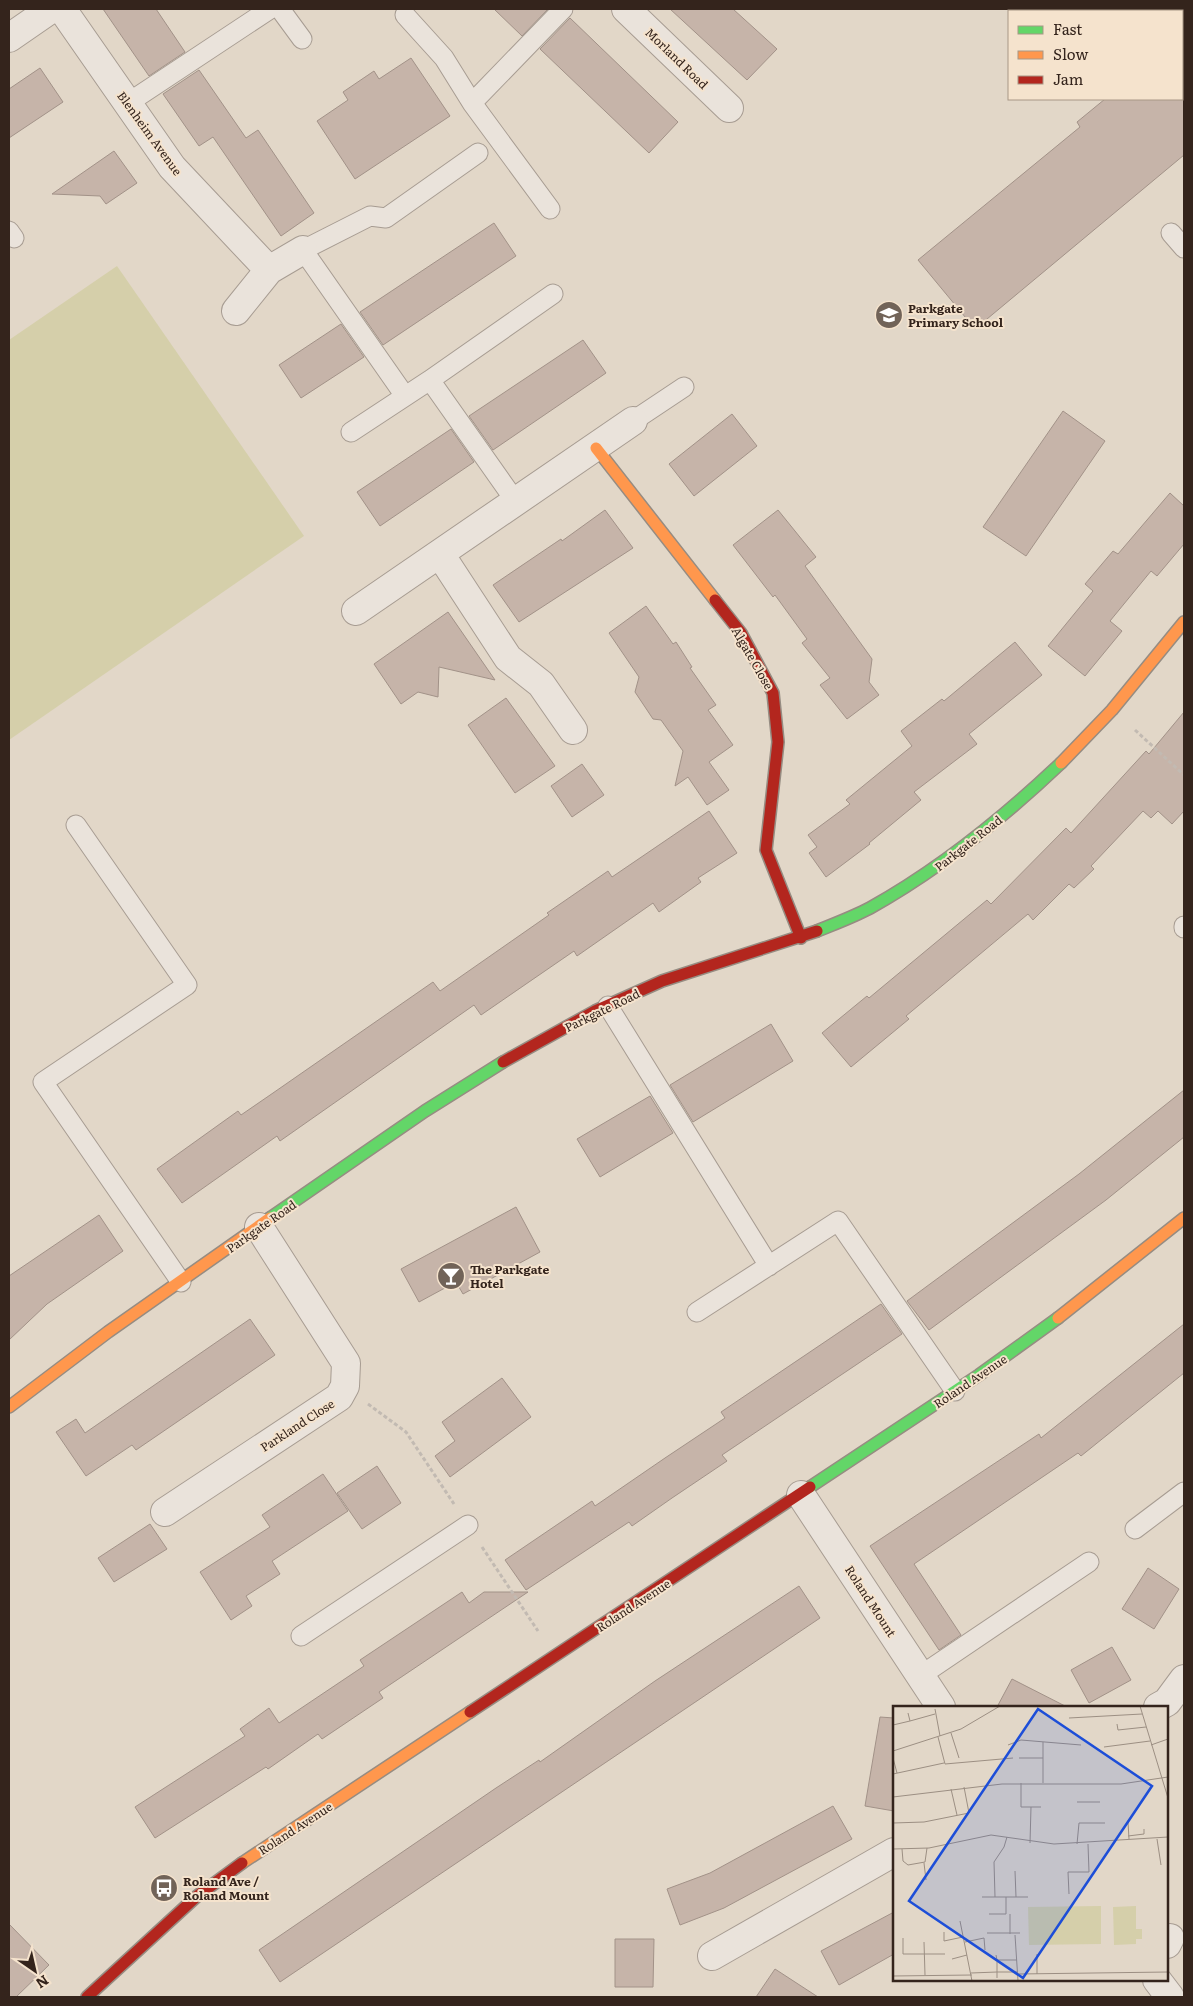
<svg xmlns="http://www.w3.org/2000/svg" width="1193" height="2006" viewBox="0 0 1193 2006" font-family="Literata,serif">
	<style>
		.green { fill: #d5cfaa }
		.building { fill: #c6b4a9; stroke: #a29288 }
		.lines { fill: none; stroke-linecap: round; stroke-linejoin: round }
		.lane-casing { stroke: #a79c92; stroke-width: 21 }
		.street-casing { stroke: #a79c92; stroke-width: 30 }
		.fast-casing { stroke: #968c82; stroke-width: 14 }
		.slow-casing { stroke: #968c82; stroke-width: 14 }
		.jam-casing { stroke: #968c82; stroke-width: 14 }
		.path { stroke: #c2bab2; stroke-width: 3; stroke-dasharray: 4 2.5; stroke-linecap: butt }
		.lane { stroke: #eae3db; stroke-width: 19 }
		.street { stroke: #eae3db; stroke-width: 28 }
		.fast { stroke: #63d668; stroke-width: 11 }
		.slow { stroke: #ff974d; stroke-width: 11 }
		.jam { stroke: #b3261e; stroke-width: 11 }
		.labels { text-anchor: middle; dominant-baseline: central; stroke-width: 4; stroke-linejoin: round; paint-order: stroke }
		.street-label { font-size: 12px; fill: #34241c; stroke: #f5e3cd }
		.poi-label { font-size: 12px; font-weight: bold; fill: #34241c; stroke: #f5e3cd; text-anchor: start }
		.inset-road { fill: none; stroke: #9c8f83; stroke-width: 1 }
		.view { fill: #1d4ed8; fill-opacity: 0.15; stroke: #1d4ed8; stroke-width: 2.5 }
		.inset-edge { fill: none; stroke: #34241c; stroke-width: 2.5 }
	</style>
	<rect width="100%" height="100%" fill="#e2d7c8"/>
	<path class="green" d="M117,266L304,536L9,740V340Z"/>
	<path class="building" d="M103,9H156L185,52L149,76Z
		M494,9H548L522,36Z
		M670,9H733L777,49L747,80Z
		M570,18L678,122L649,153L540,49Z
		M411,58L450,116L355,179L317,121L348,100L343,92L374,71L379,79Z
		M40,68L63,102L9,138V89Z
		M199,70L246,138L258,130L314,213L281,236L213,137L199,146L163,94Z
		M1105,99H1184V155L975,329L918,260L1080,127L1077,122Z
		M114,151L137,183L106,204L100,196L52,194Z
		M494,223L516,256L383,345L360,312Z
		M341,324L364,357L301,398L279,365Z
		M583,340L606,373L493,450L469,416Z
		M1063,411L1105,441L1026,556L983,527Z
		M732,414L757,446L694,496L669,464Z
		M451,429L474,462L380,526L357,492Z
		M1170,493L1184,506V544L1157,576L1151,571L1110,621L1122,631L1085,676L1048,646L1093,591L1085,584L1113,551L1118,554Z
		M605,510L633,548L519,622L493,585L561,539L562,541Z
		M778,510L816,557L805,566L872,659L869,682L879,695L847,719L820,685L830,678L802,643L807,639L775,595L773,597L733,545Z
		M646,606L673,644L676,642L692,667L690,668L716,705L708,710L733,745L709,762L729,790L707,805L688,777L675,786L683,751L661,720L653,719L635,692L639,677L609,633Z
		M448,612L495,680L439,667L438,697L418,692L401,704L374,664Z
		M1015,642L1042,675L969,734L977,744L914,792L921,800L869,843L870,844L826,877L809,853L817,847L808,835L850,804L846,800L912,746L901,731L942,699L944,701Z
		M506,698L555,766L515,793L468,725Z
		M1184,712V811L1172,824L1158,811L1151,818L1143,811L1091,866L1094,869L1074,888L1069,884L1033,920L1028,914L906,1016L909,1019L851,1067L822,1033L867,996L869,998L987,900L991,904L1066,828L1071,833L1146,751L1149,754Z
		M582,764L604,795L572,817L551,786Z
		M709,811L737,853L698,878L701,882L659,912L653,903L577,956L574,951L481,1015L474,1005L280,1141L277,1136L182,1203L157,1169L238,1111L241,1115L273,1093L433,982L440,991L549,915L547,913L608,871L612,877Z
		M771,1024L793,1061L693,1122L670,1085Z
		M1184,1090V1137L1106,1200L929,1330L907,1301L1079,1174Z
		M650,1096L673,1133L600,1177L577,1139Z
		M516,1207L540,1252L463,1294L456,1282L419,1302L401,1269Z
		M99,1215L123,1251L47,1304L9,1340V1276Z
		M881,1304L902,1334L722,1455L727,1461L672,1498L632,1526L629,1522L526,1590L505,1560L592,1501L595,1506L665,1458L725,1418L721,1412Z
		M250,1319L275,1355L136,1450L132,1445L86,1476L56,1432L76,1419L85,1433Z
		M1184,1324V1373L1081,1456L1078,1453L914,1564L961,1635L939,1650L870,1546L1039,1434L1041,1438Z
		M502,1378L531,1417L450,1477L435,1456L455,1441L442,1422Z
		M377,1466L401,1503L362,1529L337,1493Z
		M323,1474L348,1511L272,1561L280,1574L246,1596L252,1606L231,1620L200,1572L270,1527L262,1515Z
		M150,1524L167,1549L114,1582L98,1558Z
		M1148,1568L1179,1589L1154,1629L1122,1609Z
		M799,1586L820,1618L280,1982L259,1950L496,1788L539,1760L540,1762L655,1681Z
		M462,1592L469,1603L484,1592H528L379,1692L383,1698L322,1739L318,1734L268,1769L266,1767L155,1838L135,1807L245,1736L240,1729L269,1708L279,1723L364,1666L360,1660Z
		M1112,1647L1131,1680L1089,1703L1071,1670Z
		M1012,1679L1067,1707H997Z
		M880,1717L894,1718V1811L865,1806Z
		M833,1806L852,1839L724,1908L680,1925L667,1889L710,1873Z
		M894,1912V1954L839,1985L821,1951Z
		M9,1924L49,1965L16,1997H9Z
		M615,1939H654L653,1987H615Z
		M775,1969L818,1997H756Z"/>
	<g class="lines">
		<g class="lane-casing">
			<path id="lane" d="M280,9L302,39
				M405,15L444,58L472,103L563,9
				M128,103L270,9
				M472,103L550,209
				M9,231L14,238
				M1171,233L1184,248
				M405,396L303,250L370,216L386,218L478,153
				M633,421L684,387
				M351,432L430,380
				M516,502L430,380L553,294
				M76,825L187,985L43,1082L181,1282
				M1184,926V928
				M608,1006L769,1266
				M697,1312L838,1221L955,1391
				M1135,1529L1184,1492
				M301,1636L468,1525
				M920,1676L1089,1562"/>
		</g>
		<g class="street-casing">
			<path id="street" d="M62,9L172,167L269,270
				M626,9L729,108
				M9,38L51,9
				M236,311L269,270L303,250
				M440,554L508,658L541,684L573,730
				M356,611L633,421
				M801,1495L941,1707
				M165,1512L339,1397L345,1386L346,1363L259,1227
				M1158,1707L1167,1702L1184,1679
				M1167,1944L1170,1938
				M712,1956L894,1852
				M1157,1980L1170,1997"/>
		</g>
		<g class="fast-casing">
			<path id="fast" d="M817,931C834,924 853,917 870,908C940,869 1003,818 1061,763
				M270,1218L425,1111L503,1062
				M810,1487L979,1375L1058,1318"/>
		</g>
		<g class="slow-casing">
			<path id="slow" d="M596,448L715,600
				M1061,763L1112,710L1184,622
				M1058,1318L1184,1218
				M9,1407L108,1332L270,1218
				M242,1863L470,1712"/>
		</g>
		<g class="jam-casing">
			<path id="jam" d="M715,600L741,633L773,693L778,742L766,850L801,938
				M503,1062L595,1011L662,981L817,931
				M470,1712L810,1487
				M87,1997L196,1897L242,1863"/>
		</g>
		<path class="path" d="M1135,730L1184,775
			M368,1404L406,1432L454,1504
			M482,1547L538,1631"/>
		<use href="#lane" class="lane"/>
		<use href="#street" class="street"/>
		<use href="#fast" class="fast"/>
		<use href="#slow" class="slow"/>
		<use href="#jam" class="jam"/>
	</g>
	<defs>
		<g id="school-disc" transform="scale(1.4375)"><circle r="9.5" fill="#716358" stroke="#f5e3cd"/><path d="M0-5L7-2L0 1L-7-2ZM-4 1L0 2.5L4 1V4Q0 6-4 4Z" fill="#fff"/></g>
		<g id="bar-disc" transform="scale(1.4375)"><circle r="9.5" fill="#716358" stroke="#f5e3cd"/><path d="M-6-5H6L.8 .8V4.5H3.5V6h-7V4.5H-.8V.8Z" fill="#fff"/></g>
		<g id="bus-disc" transform="scale(1.4375)"><circle r="9.5" fill="#716358" stroke="#f5e3cd"/><path d="M-5-6H5V4H4V6H2V4H-2V6H-4V4H-5ZM-3.5-4V0h7V-4ZM-3.5 1.2v1.5H-2V1.2ZM2 1.2v1.5H3.5V1.2Z" fill="#fff"/></g>
	</defs>
	<g fill-rule="evenodd">
		<use href="#school-disc" x="889" y="315"/>
		<use href="#bar-disc" x="451" y="1276"/>
		<use href="#bus-disc" x="164" y="1888"/>
	</g>
	<g class="labels">
		<g class="street-label">
			<text transform="translate(677 58) rotate(44)">Morland Road</text>
			<text transform="translate(150 133) rotate(54)">Blenheim Avenue</text>
			<text transform="translate(753 658) rotate(60)">Algate Close</text>
			<text transform="translate(968 843) rotate(-38)">Parkgate Road</text>
			<text transform="translate(602 1010) rotate(-26)">Parkgate Road</text>
			<text transform="translate(261 1226) rotate(-35)">Parkgate Road</text>
			<text transform="translate(970 1381) rotate(-34)">Roland Avenue</text>
			<text transform="translate(297 1425) rotate(-33)">Parkland Close</text>
			<text transform="translate(871 1601) rotate(57)">Roland Mount</text>
			<text transform="translate(633 1605) rotate(-33)">Roland Avenue</text>
			<text transform="translate(295 1828) rotate(-33)">Roland Avenue</text>
		</g>
		<g class="poi-label">
			<text x="908" y="308">Parkgate<tspan x="908" dy="14">Primary School</tspan></text>
			<text x="470" y="1269">The Parkgate<tspan x="470" dy="14">Hotel</tspan></text>
			<text x="183" y="1881">Roland Ave /<tspan x="183" dy="14">Roland Mount</tspan></text>
		</g>
	</g>
	<g transform="translate(893 1706)">
		<rect width="275" height="275" fill="#e2d7c8"/>
		<path d="M208,200V238L136,239L135,201ZM243,200V223H249V233H243V238L221,239L220,201Z" fill="#d5cfaa"/>
		<path class="inset-road" d="M247,0L275,92M42,3L47,30M15,7L17,15L42,8M176,12L249,8M224,18L225,24L253,21M0,19L17,15M58,27L66,52M45,31L52,58L120,52M115,39L128,34L188,39M258,39L275,33M211,41L257,35M0,45L68,23L107,0M0,52L4,67M126,52H150M0,68L51,57M128,77V101H148M150,77V36M58,83L64,109M0,91L109,78H228L275,71M184,96H207M235,116L236,133M0,117L31,116L76,107L71,81M235,130L251,128V123M264,133L268,159M137,137L138,101M184,138L186,117H212M0,143L36,142L98,129L161,138L275,131M9,143L10,155L15,159L32,156L34,142M31,157L33,174M122,165L123,191M176,188L175,166H196L195,138M89,191H135M102,191L101,156L111,141L114,131M96,208H113V191M117,208V228M67,215L79,275M51,226V235L70,231M94,227H127M122,229L125,275M10,232V248H52M31,236L32,269M72,236L91,232L92,244M144,248V268M103,249L104,254H124M59,253L74,249M104,256V266H124M78,267L104,266V272M125,268L275,266M0,270L79,269"/>
		<path class="view" d="M145,3L259,80L130,272L16,195Z"/>
		<rect width="275" height="275" class="inset-edge"/>
	</g>
	<rect width="1193" height="2006" fill="none" stroke="#34241c" stroke-width="20"/>
	<rect x="1008" y="10" width="175" height="90" fill="#f5e3cd" stroke="#a89786"/>
	<rect x="1018" y="26" width="25" height="8" fill="#63d668" stroke="#a89786"/>
	<text x="1053" y="35" font-size="15" fill="#34241c">Fast</text>
	<rect x="1018" y="51" width="25" height="8" fill="#ff974d" stroke="#a89786"/>
	<text x="1053" y="60" font-size="15" fill="#34241c">Slow</text>
	<rect x="1018" y="76" width="25" height="8" fill="#b3261e" stroke="#a89786"/>
	<text x="1053" y="85" font-size="15" fill="#34241c">Jam</text>
	<g transform="translate(35 1971) rotate(146)" stroke="#f5e3cd" stroke-width="4" paint-order="stroke">
	<path d="M0-4L9 19L0 12L-9 19Z" fill="#34241c"/>
	<text y="-8" font-size="14" font-weight="bold" text-anchor="middle" fill="#34241c">N</text>
	</g>
</svg>
